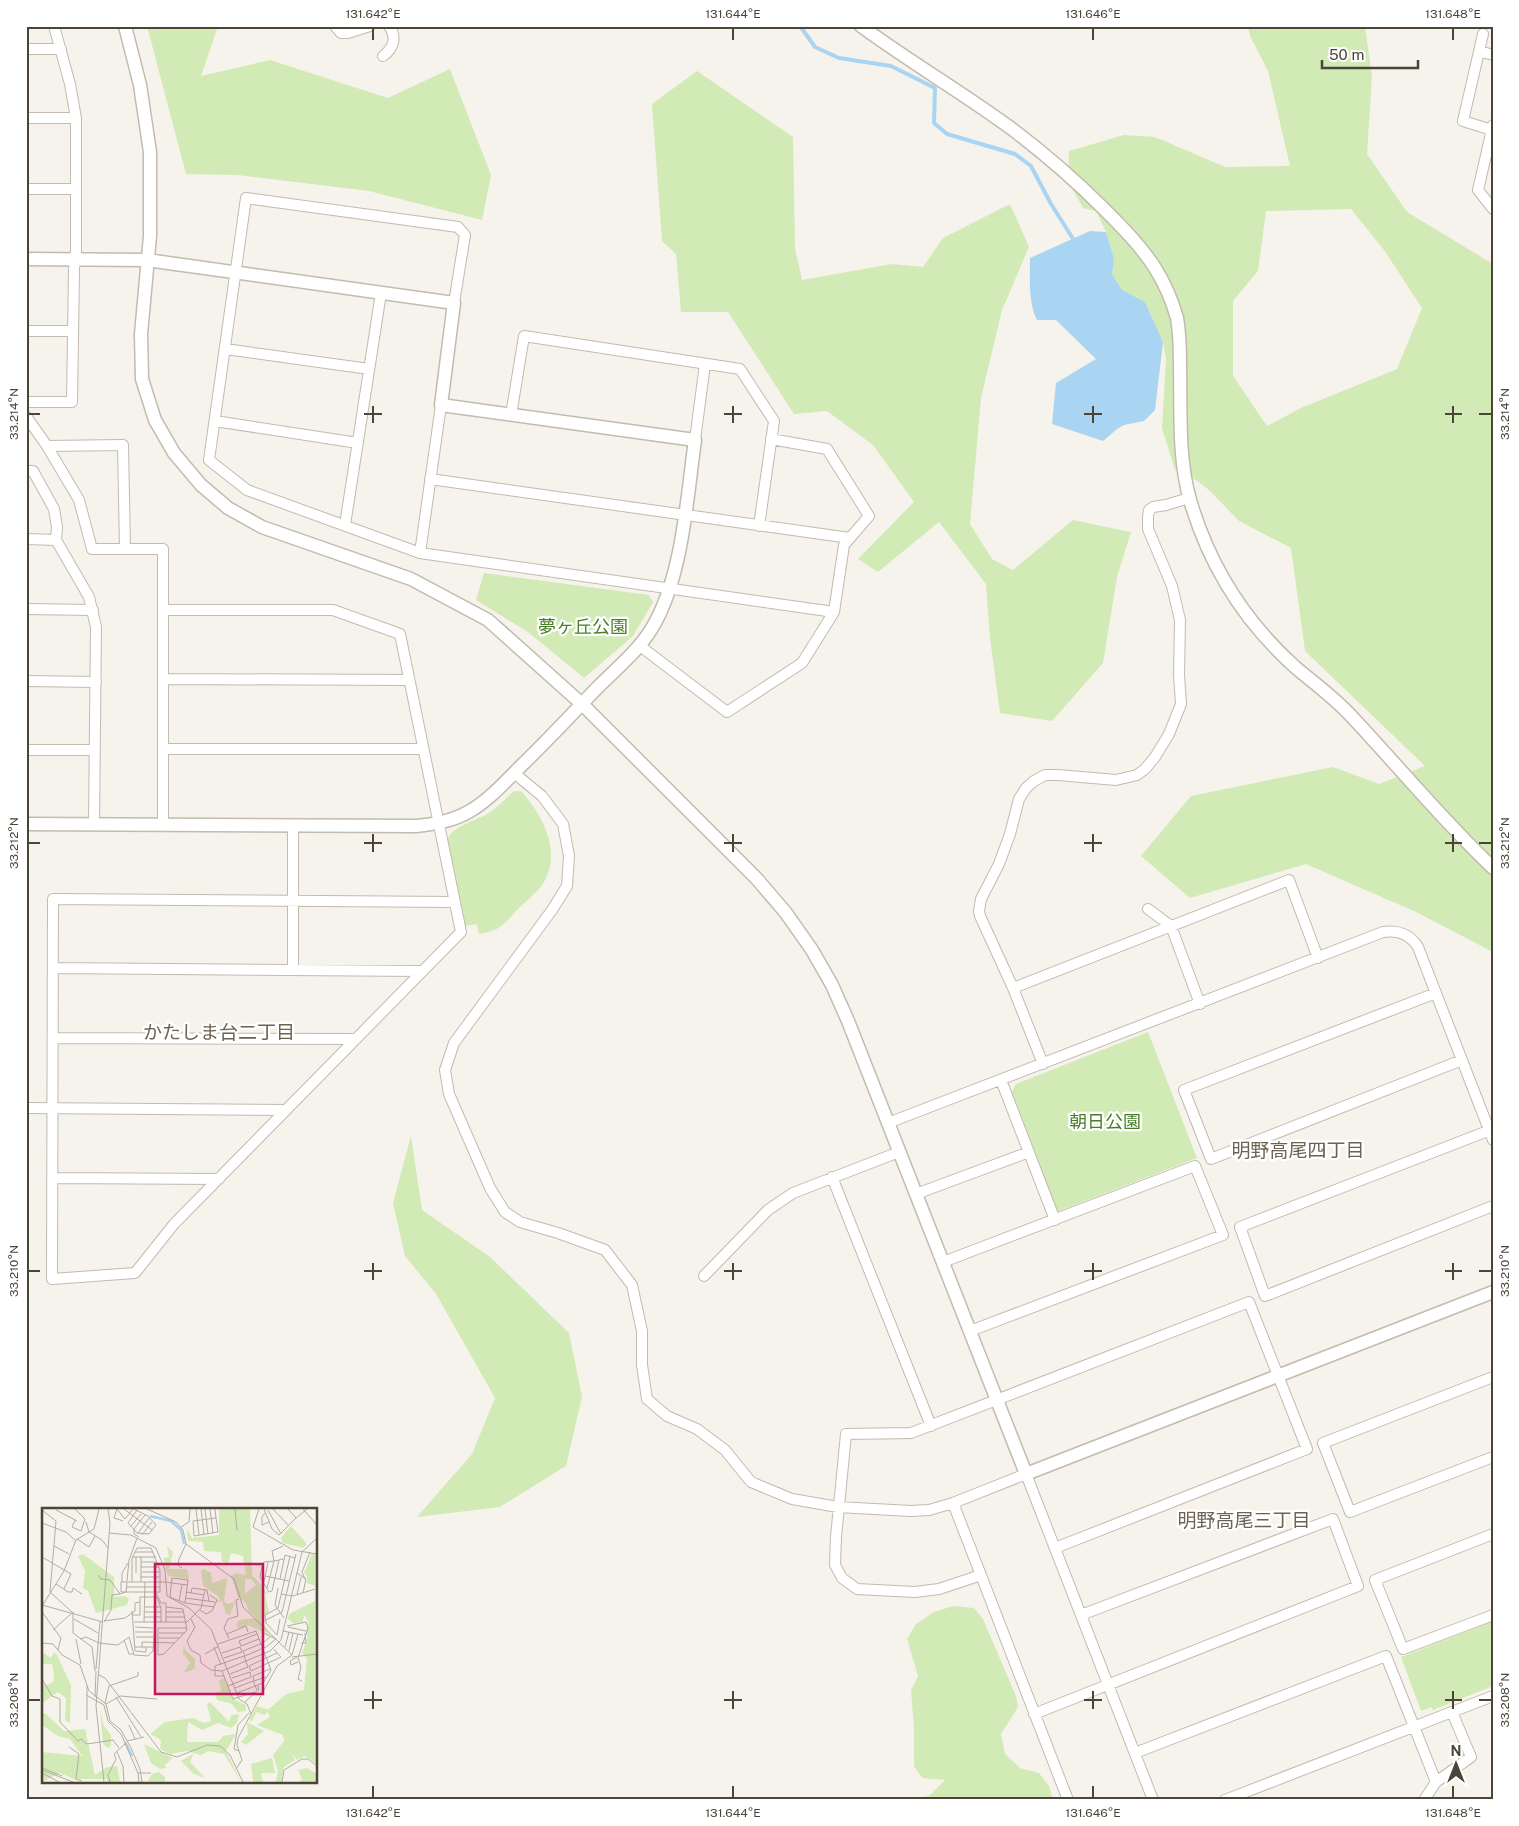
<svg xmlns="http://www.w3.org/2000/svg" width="1519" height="1826" viewBox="0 0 1519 1826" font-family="'Public Sans','Noto Sans JP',sans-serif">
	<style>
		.green { fill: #d2eab5; fill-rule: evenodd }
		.water { fill: #a9d4f2 }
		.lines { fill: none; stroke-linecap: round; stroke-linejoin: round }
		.stream { stroke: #a9d4f2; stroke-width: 4 }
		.minor-casing { stroke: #c2bbae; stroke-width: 12 }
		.tertiary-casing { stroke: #c2bbae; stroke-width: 15 }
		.minor { stroke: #fff; stroke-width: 10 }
		.tertiary { stroke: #fff; stroke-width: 12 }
		.ticks { fill: none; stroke: #4b4439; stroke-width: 2 }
		.labels { text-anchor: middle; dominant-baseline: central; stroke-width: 4.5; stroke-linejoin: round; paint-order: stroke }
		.park-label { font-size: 18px; fill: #4a7f2a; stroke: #fff }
		.neighbourhood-label { font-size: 19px; fill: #6e6250; stroke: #fff }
		.inset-river { fill: none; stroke: #a9d4f2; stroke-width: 2.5 }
		.inset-road { fill: none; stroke: #b2ada4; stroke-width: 1 }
		.view { fill: #c2185b; fill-opacity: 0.15; stroke: #c2185b; stroke-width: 2.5 }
		.inset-edge { fill: none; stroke: #4b4439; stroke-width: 2.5 }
		.neatline { fill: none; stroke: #4b4439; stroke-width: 2 }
		.ticks-label { font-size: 12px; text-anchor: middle; fill: #4b4439 }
	</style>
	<rect width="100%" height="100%" fill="#f6f3ec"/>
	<path class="green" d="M147,26H218L201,76L270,60L388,98L450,69L491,175L482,220L369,191L238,175L186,174Z
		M1248,26H1365L1372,76L1367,154L1407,212L1493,264V952L1416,912L1306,864L1190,898L1141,856L1191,796L1333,767L1379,784L1425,766L1305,651L1291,548L1239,521L1209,490L1196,480L1175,470L1162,428L1166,360L1163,342L1145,302L1122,290L1112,274L1114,258L1106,232L1096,211L1083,208L1068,181L1069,151L1124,135L1155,137L1225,167L1290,166L1268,71L1250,36ZM1351,209L1384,250L1422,308L1397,369L1301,408L1267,426L1233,376V301L1258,271L1266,211Z
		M697,71L793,137L795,249L802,280L892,264L923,267L943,238L1010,204L1029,247L1002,310L981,398L970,524L992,559L1013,570L1073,520L1131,532L1117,577L1103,663L1052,721L1000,713L990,638L986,584L939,522L878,572L858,559L914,502L873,445L827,411L794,414L728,312H681L676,254L662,241L652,104Z
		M484,573L649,595L653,602L633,636L584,678L528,632L476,600Z
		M514,791H521C542,814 562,851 544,882C538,892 528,899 520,907C513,914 503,927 494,930C489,932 484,933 479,934L477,924L465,926L447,839C455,825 476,821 490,812C499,806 506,798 514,791Z
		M1148,1032L1197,1158L1056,1212L1011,1093L1016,1084Z
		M411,1136L422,1210L490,1257L569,1333L582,1397L566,1466L500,1507L417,1517L472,1454L495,1398L436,1294L405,1256L393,1203Z
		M953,1606L974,1608L983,1619L1016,1696L1018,1707L1001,1734L1005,1754L1020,1768L1039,1773L1049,1786L1053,1800H904L929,1796L945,1780L922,1778L914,1766V1728L911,1690L918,1676L907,1639L916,1624L934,1612Z
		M1493,1621V1686L1433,1710L1431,1707L1421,1711L1401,1657Z"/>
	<path class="water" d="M1090,231L1106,232L1114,258L1112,274L1122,290L1145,302L1163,342L1155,410L1144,421L1124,425L1117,429L1103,441L1052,424L1056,383L1096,359L1056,320H1037C1028,302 1030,278 1030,258Z"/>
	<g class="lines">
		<path class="stream" d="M800,26L815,47L839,58L891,66L935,88L934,123L947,134L1015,154L1031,166L1051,204L1075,242"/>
		<g class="minor-casing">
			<path id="minor" d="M335,26L341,33H348L370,26
				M1483,34L1463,121L1492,130
				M26,49H61
				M1479,51L1493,55
				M383,56C394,48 397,37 389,26
				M26,118H76
				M1493,125L1478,190L1493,209
				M26,189H76
				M454,303L465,235L458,227L246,198L209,460L247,490L420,553L834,612
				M26,331H73
				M225,349L369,369
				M26,402H72L74,269L76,251V118L70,84L54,26
				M511,415L524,336L740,369L774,421L759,526
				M26,416L47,446L79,500L92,549H163V824
				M215,421L358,443
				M695,440L705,364
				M47,446L123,445L125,549
				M26,471H33L54,509L57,527L56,540L89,597L96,627L94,824
				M430,479L850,538
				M345,525L381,293
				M26,539L56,540
				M420,553L441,405
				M26,609L93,610
				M163,610H333L400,634L461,932L174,1224L135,1273L52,1279L53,899L454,902
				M640,646L727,712L802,663L834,612L844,545L869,516L827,449L771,439
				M163,679L409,680
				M26,681L96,682
				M163,749H423
				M26,750H95
				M514,773L542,796L563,824L569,856L567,886L552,910L454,1043L445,1070L449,1094L490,1188L505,1212L520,1222L558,1233L605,1250L632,1285L642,1331V1365L647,1399L667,1416L697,1429L725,1450L751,1482L792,1499L838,1507L911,1511L929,1510L953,1503L1026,1474L1153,1800
				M1148,909L1171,926L1200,1004
				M53,968L423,971
				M293,970V825
				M1013,988L1289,880L1318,958
				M1436,993L1184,1090L1211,1159L1462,1060
				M53,1038L356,1039
				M1043,1064L1013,988L980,916L979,911L981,899L999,864L1010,834L1019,799L1026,788L1034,781L1045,775H1058L1116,780L1137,775L1145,769L1155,757L1169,734L1181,704L1179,675L1180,620L1172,586L1148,529V517L1149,510L1153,507L1166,505L1189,498
				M1001,1080L1055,1220
				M26,1108L286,1110
				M888,1123L1383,932C1397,930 1410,934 1418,947L1493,1140
				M1493,1129L1240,1227L1265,1296L1493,1206
				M832,1177L931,1426
				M52,1178L219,1179
				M916,1194L1029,1152
				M943,1262L1195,1166L1223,1235L970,1331
				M704,1276L768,1210L793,1193L899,1152
				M1493,1377L1323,1443L1350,1512L1493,1457
				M953,1503L1068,1800
				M1493,1534L1375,1580L1403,1649L1493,1615
				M981,1575L939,1589L915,1592L857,1589L842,1578L835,1565L836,1537L846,1434L911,1433L1249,1302L1307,1449L1055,1548
				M1034,1714L1358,1586L1333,1519L1081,1615
				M1135,1753L1386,1656L1436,1782
				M1225,1800L1493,1696
				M1424,1800L1436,1782L1471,1757L1452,1712"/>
		</g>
		<g class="tertiary-casing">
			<path id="tertiary" d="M125,26L140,85L150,152V236L141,334L142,379L155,420L174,453L201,485L228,508L262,527L411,579L488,620L583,705L757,879L786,913L812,950L832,985L848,1021L1026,1474L1493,1292
				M861,26C910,62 963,93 1012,129C1045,154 1075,180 1104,209C1122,227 1141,246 1155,268C1165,284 1172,300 1177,318C1180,334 1180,352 1180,368C1181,412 1178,458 1190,500C1209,565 1245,622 1295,667C1315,684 1335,698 1353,718C1400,768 1443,821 1493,868
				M26,259L147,260L454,303L441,405L695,440C687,497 683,570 656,621C642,648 619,666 598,687C573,713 548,740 521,766C506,781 489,800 470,811C453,821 435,824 416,826L26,824"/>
		</g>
		<use href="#minor" class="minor"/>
		<use href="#tertiary" class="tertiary"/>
	</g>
	<path class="ticks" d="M373,28V40M733,28V40M1093,28V40M1453,28V40M373,406V423M733,406V423M1093,406V423M1453,406V423M28,414H40M364,414H382M724,414H742M1084,414H1102M1445,414H1462M1479,414H1492M373,834V852M733,834V852M1093,834V852M1453,834V852M28,843H40M364,843H382M724,843H742M1084,843H1102M1445,843H1462M1479,843H1492M373,1263V1280M733,1263V1280M1093,1263V1280M1453,1263V1280M28,1271H40M364,1271H382M724,1271H742M1084,1271H1102M1445,1271H1462M1479,1271H1492M373,1691V1709M733,1691V1709M1093,1691V1709M1453,1691V1709M28,1700H40M364,1700H382M724,1700H742M1084,1700H1102M1445,1700H1462M1479,1700H1492M373,1786V1798M733,1786V1798M1093,1786V1798M1453,1786V1798"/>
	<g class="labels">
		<g class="park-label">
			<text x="583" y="626">夢ヶ丘公園</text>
			<text x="1105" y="1121">朝日公園</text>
		</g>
		<g class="neighbourhood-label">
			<text x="219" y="1032">かたしま台二丁目</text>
			<text x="1298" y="1150">明野高尾四丁目</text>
			<text x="1244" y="1520">明野高尾三丁目</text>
		</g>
	</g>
	<g transform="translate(42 1508)">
		<rect width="275" height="275" fill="#f6f3ec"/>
		<path d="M177,1H208L210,67L226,85L223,87L227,104L219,111L229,128L206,117L197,120L194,117L197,112L214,110L206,102L204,95L196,89L189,68L193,65L204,67L201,48L189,45L186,55L180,54L179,44L162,43L161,34L146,33L145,20L150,30L177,27ZM203,71H209L214,77L203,86ZM249,18L265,36L261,40L241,35L239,30ZM125,38L131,44L127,61H145L147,71L126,68L121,50L127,49ZM270,45L275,47V256L263,248L255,252L249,244L253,252L242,259L239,274H234L236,263L231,247L242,233L241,227L215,217L228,209L226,204L222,207L215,204L209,214L207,211L215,198L226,202L244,186L262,182L265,151L260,145L266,129L264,125L266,113L262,107L261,114L252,116L246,111L247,106L273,93V78L265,75V68L262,65ZM41,46L72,69V89L83,88L87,91L85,97L54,105L46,83L41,80L43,63L36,48ZM162,61L169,65L170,75L185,70L182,93L185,96L193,94L188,107L184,106L180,93L174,95L178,91L175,87L161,78L159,63ZM142,136L143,142L153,151V160L148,163L142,164L148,155L141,145ZM0,144L9,150L12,144L15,147L29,177L28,215L23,212L24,190L16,184L0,195V175L4,177L11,174L12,166L10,156H0ZM182,170L191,191L204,197V203L196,204L190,196L175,192L173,185L179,183L177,172ZM168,194L187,214L189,207L197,206L195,215L189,220L176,215L160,222L146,214L145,234H176L181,228L194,226L184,243L199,274L182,246L166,243L159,247L145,243L128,246L118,241L119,232L108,226L123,214L151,210L162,215L169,213L165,196ZM58,202L62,218L69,227V238L66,240L61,236ZM0,205L4,206L22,223L43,221L53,267L65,259L75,258L78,274H66L65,271H32L18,265L0,274V244L40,248L28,231L16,228L0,217ZM205,214L222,223L204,237L199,234L206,226ZM102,236L131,250L123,257L124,260L118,261L109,255ZM151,246L148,254L163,270L152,266L139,253ZM230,250L233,265H219L221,274H211L209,256ZM265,260L275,266V274H257L260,271L256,262ZM117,264L123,269V274L106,273L110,266Z" fill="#d2eab5" fill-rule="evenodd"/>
		<path class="inset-river" d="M108,8L129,13L139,22L142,36M83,234L90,248"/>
		<path class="inset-road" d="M33,1L43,11L39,23L30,19L33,12M75,1L83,11L91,1M75,1L72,10L81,13M82,1L110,22M92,1L106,8L114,17L107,26L95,25L86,15L95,2M105,1L134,14L141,22L144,36L192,71L201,99L250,147L235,158L196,230L195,237L200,252L194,261M154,1L157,27M159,1L162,26M163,1L166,26M168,1L171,25M173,1L174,10L176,24L152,28L151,13L174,10M193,1L195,22M217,1L211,19L251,42L275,46M222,1L230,21L237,27L254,10M231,1L247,18M246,1L254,10L265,1M261,1L275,17M0,2L14,13L8,84L30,104M14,2L35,13M226,2L239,26M223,5L220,9V17L227,14M44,14L47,24L60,32L66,40M0,15L24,24L34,33M89,18L99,6M139,19L147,14L148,1M67,25L89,27L114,40L123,62L125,88L147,100L169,121L197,191L205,196L209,206M96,25L107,10M100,27L110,14M97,29L92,26V21L103,7M35,31L47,39L53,28M12,38L27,46M93,44H111M0,49L29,66L22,81M90,49H114M237,52L230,83L227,84L218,69L221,55L222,54L232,53L237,52L239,51L242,52M99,54H115M99,59H117M140,60L136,57L137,51L144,36M100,64H118M94,65V49M255,65L264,71L261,85M56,67L59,71L68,72L78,86L84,84L85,74M223,68L247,73M99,69H117M238,71L243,47L253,50M263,71L260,64L268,44M85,73L87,52L95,30M80,74V65L86,55M90,74V50L95,40H109L118,62V84H79V74H123L145,77M99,74V49M222,74L226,54M14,76L26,84H30L31,80L40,86M85,79H118M225,80L232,53L230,43L241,38M236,80L233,97L242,110M144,84L162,87M114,85L119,95H124V114M149,85L150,80L165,82L167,93M239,86L251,88L273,81M255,87L259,69M143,90L173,94M137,93L140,77M143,95L146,72L130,70L128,88L130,90L143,95L172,99M0,97L61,114M0,98L22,63L34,32L52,21L57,1M103,99H119M124,99L141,101L145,122L122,146L116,147V120H145M158,102L164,106L170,103L175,92L168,87M90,103L93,143L104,144V139M0,104L19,130L16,142M31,104V125L50,139L53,163M103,104H119M124,104H142M91,107H98V89H115L119,100V114M102,109H119M124,109H143M32,111L56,125M149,111L153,119L145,133L149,142L158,147L159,155L169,162L180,163L228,143L239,132L260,44L275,30M238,111L235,127L224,115L223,107L236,100L248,48M224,112L240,104L254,46M62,113L83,110L93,103V95L98,94M62,114L69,102L70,87L78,86M92,114H145L159,100L163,82M102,114L103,74M245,118L264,114L266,120L256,150L259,159L256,171L260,173M93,119L111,120M246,119L264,123M11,122L31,104M241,123L261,127M93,124H111M117,125H143M221,125L234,131L224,139L203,148L201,143L221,135L228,129M185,126L204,118L206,124M215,126L197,133L199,138L217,131M94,129H111M116,130H137M34,131L39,156M38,131L44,129L57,135L76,137L87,129L92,147L106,148L111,143L113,114M187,131L182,120L186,111L196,108L194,92L197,91M82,132L87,146H92M0,135L11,136L20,147L38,157L47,183L64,196L68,213L79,222L89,240L98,261L100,274M259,135H264L263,125M176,136L214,123L229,162L221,175L195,185M93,139H111M100,139V134L133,135M172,139L179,157M243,139L247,124M232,141L235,145L239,149L209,163L207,158L235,145M247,143L251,125M180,145L198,139L200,144L182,150M163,146L177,138M250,147L256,126M250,149L275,146M255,149L248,153L249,157L256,154M54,161L58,113M180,163L191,191L213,184M57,167L63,170L119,244L135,249L165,237L178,238L188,247L201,274M182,168H173V158L202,148L206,159L188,166M224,169L212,173L211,168L228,161M0,171L10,188L18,191V214L36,233L39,231L45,236L71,232L77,240M45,178V212M67,178L96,168V164M186,178L209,169L208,164L190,170M193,180L211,173L215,182M44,187L62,197L66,213L79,226L96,265M53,189L54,163M74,189L99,229M63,195L67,178M202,195L217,181L216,178M64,196L78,188L115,191M87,217L93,231M85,233L102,229M27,239L37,246L34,271L40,273M197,243L192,241L196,217L207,205M75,244L81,258L82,274M0,260L20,268M0,262L31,274M0,265L17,274M62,274L54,198L68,15L66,1M68,274L66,267L74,251L72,246L84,235M97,274L96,265H109M240,274L242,262L260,251H266L275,258"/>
		<path class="view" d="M113,56H221V186H113Z"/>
		<rect width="275" height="275" class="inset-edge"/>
	</g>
	<rect width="1519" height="1826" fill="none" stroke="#ffffff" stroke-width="55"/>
	<g transform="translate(1456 1764)" stroke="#ffffff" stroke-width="4" paint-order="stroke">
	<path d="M0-4L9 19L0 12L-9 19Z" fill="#4b4439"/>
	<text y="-8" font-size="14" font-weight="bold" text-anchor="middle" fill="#4b4439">N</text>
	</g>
	<path d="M1322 60v8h96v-8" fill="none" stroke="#4b4439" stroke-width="2.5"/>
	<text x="1329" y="60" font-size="15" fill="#4b4439" stroke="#ffffff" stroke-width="4" paint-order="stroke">50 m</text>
	<rect x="28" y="28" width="1464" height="1770" class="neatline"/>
	<g class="ticks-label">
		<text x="373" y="18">131.642°E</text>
		<text x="733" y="18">131.644°E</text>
		<text x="1093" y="18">131.646°E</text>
		<text x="1453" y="18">131.648°E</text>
		<text transform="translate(14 414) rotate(-90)" y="4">33.214°N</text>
		<text transform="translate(1505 414) rotate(-90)" y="4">33.214°N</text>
		<text transform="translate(14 843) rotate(-90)" y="4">33.212°N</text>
		<text transform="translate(1505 843) rotate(-90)" y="4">33.212°N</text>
		<text transform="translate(14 1271) rotate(-90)" y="4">33.210°N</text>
		<text transform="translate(1505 1271) rotate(-90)" y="4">33.210°N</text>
		<text transform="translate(14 1700) rotate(-90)" y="4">33.208°N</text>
		<text transform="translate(1505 1700) rotate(-90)" y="4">33.208°N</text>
		<text x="373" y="1817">131.642°E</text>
		<text x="733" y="1817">131.644°E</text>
		<text x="1093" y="1817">131.646°E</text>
		<text x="1453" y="1817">131.648°E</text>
	</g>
</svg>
